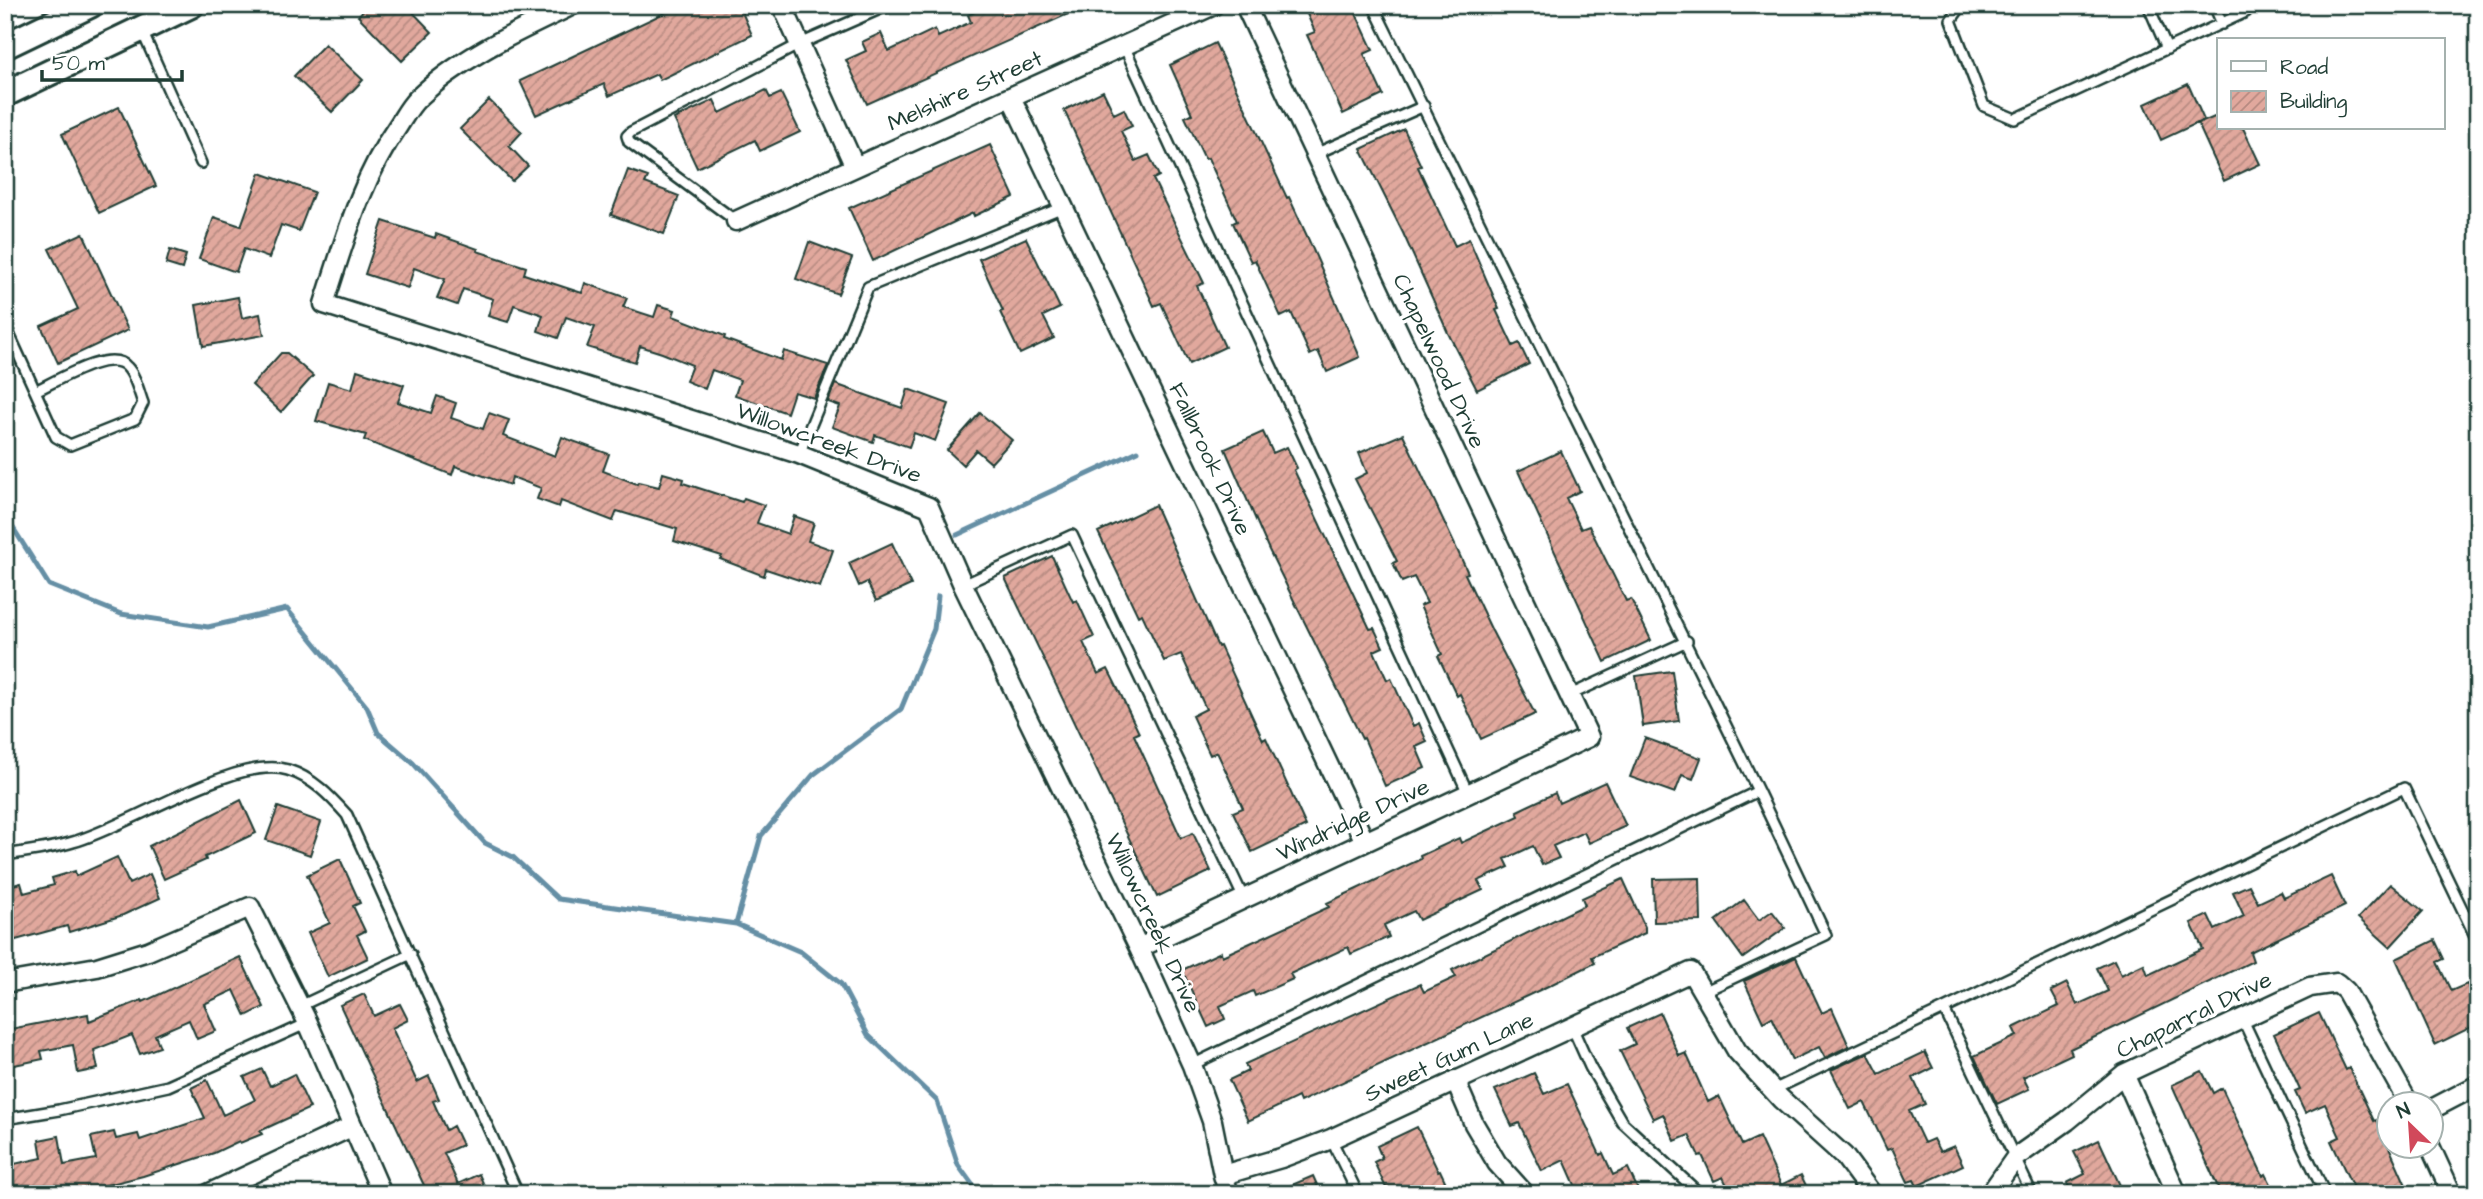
<svg xmlns="http://www.w3.org/2000/svg" width="2483" height="1199" viewBox="0 0 2483 1199" font-family="'Architects Daughter',sans-serif">
	<style>
		.lines { fill: none; stroke-linecap: round; stroke-linejoin: round }
		.stream { stroke: #658fa5; stroke-width: 5 }
		.building { fill: url(#building-hatch); stroke: #1f3d34; stroke-width: 2 }
		.lane-casing { stroke: #1f3d34; stroke-width: 14 }
		.street-casing { stroke: #1f3d34; stroke-width: 23 }
		.secondary-casing { stroke: #1f3d34; stroke-width: 30 }
		.lane { stroke: #fff; stroke-width: 9 }
		.street { stroke: #fff; stroke-width: 18 }
		.secondary { stroke: #fff; stroke-width: 24 }
		.labels { text-anchor: middle; dominant-baseline: central; stroke-width: 7; stroke-linejoin: round; paint-order: stroke }
		.street-label { font-size: 23px; fill: #1f3d34; stroke: #fff }
	</style>
	<defs>
		<pattern id="building-hatch" width="6" height="6" patternUnits="userSpaceOnUse" patternTransform="scale(1.75)"><rect width="6" height="6" fill="#e1a89d"/><path d="M-1 1l2-2M0 6l6-6M5 7l2-2" fill="none" stroke="#b68a81"/></pattern>
	</defs>
	<rect width="100%" height="100%" fill="#fff"/>
	<filter id="ink" filterUnits="userSpaceOnUse"><feTurbulence type="fractalNoise" baseFrequency=".0143" numOctaves="2"/><feDisplacementMap in="SourceGraphic" scale="14" xChannelSelector="R" yChannelSelector="G"/><feConvolveMatrix kernelMatrix="1 2 1 2 8 2 1 2 1" color-interpolation-filters="sRGB"/></filter>
	<g filter="url(#ink)">
		<g class="lines">
			<path class="stream" d="M5,515L49,585L121,614L208,627L287,609L367,707L378,733L413,763L485,843L513,857L558,899L736,924L801,952L841,984L868,1035L937,1101L958,1165L979,1194
				M957,535L1138,451
				M736,924L761,836L813,775L901,709L934,629L938,596"/>
		</g>
		<path class="building" d="M368,5H406L432,32L402,61L358,16Z
			M681,5H739L752,35L660,80L657,74L609,96L604,84L536,115L520,81Z
			M989,5H1088L867,104L846,60L866,51L862,42L881,33L889,51L935,29L938,37L971,22L968,15Z
			M1303,5H1352L1373,50L1364,54L1383,95L1343,114L1307,35L1315,32Z
			M1215,43L1287,198L1289,197L1307,236L1360,357L1327,372L1318,351L1310,355L1291,312L1281,317L1255,260L1251,262L1233,223L1237,221L1208,158L1205,159L1185,117L1192,114L1170,65Z
			M325,44L363,80L332,112L294,76Z
			M2188,84L2204,120L2161,140L2145,104Z
			M766,90L770,98L781,93L800,132L760,151L755,140L697,168L674,119L714,100L720,113Z
			M1103,91L1114,114L1124,109L1132,126L1121,131L1135,161L1149,155L1159,176L1153,179L1204,283L1197,286L1225,347L1189,364L1161,303L1154,306L1064,110Z
			M489,100L522,132L509,146L528,166L512,181L460,129Z
			M119,107L156,186L99,213L62,134Z
			M2219,115V128H2243L2260,164L2224,181L2198,124Z
			M1404,129L1421,166L1418,167L1455,246L1469,239L1499,309L1496,310L1513,346L1519,343L1529,364L1477,390L1448,333L1403,233L1361,149Z
			M990,145L1014,197L974,216L973,213L873,261L849,208Z
			M628,170L648,177L645,183L679,196L664,234L611,215Z
			M260,173L314,192L299,231L281,225L269,258L244,249L236,272L199,259L214,217L241,226Z
			M383,221L435,238L436,234L478,249L477,251L526,267L524,274L582,293L585,283L627,298L623,307L654,317L658,305L675,310L673,316L725,336L724,339L781,360L784,351L828,365L814,398L794,392L787,413L735,395L740,380L712,370L705,389L686,381L692,365L662,353L640,346L635,362L587,347L595,327L566,317L558,338L538,331L543,315L514,305L508,322L488,316L493,299L463,289L457,305L437,298L445,279L414,268L408,288L365,274Z
			M83,233L128,330L58,363L41,326L78,309L49,249Z
			M1026,238L1060,308L1043,316L1054,338L1020,354L1000,312L1003,311L979,259Z
			M809,242L852,258L838,294L796,279Z
			M170,250L186,255L182,269L166,264Z
			M238,297L242,318L260,314L264,335L203,346L196,305Z
			M281,353H287L313,376L281,412L252,385Z
			M357,370L404,385L398,402L431,413L437,396L456,403L451,418L483,429L489,413L509,420L503,436L555,456L562,437L609,454L603,471L637,484L638,482L659,487L663,473L684,479L683,483L742,502L744,498L764,505L757,523L788,534L794,516L814,523L808,541L833,550L820,587L766,569L764,576L720,559L722,556L674,541L677,529L617,511L613,521L561,501L559,507L537,499L541,488L512,477L510,485L455,466L452,475L364,440L366,435L316,421L328,382L352,389Z
			M835,384L902,408L908,389L949,404L935,441L914,433L909,447L875,435L873,442L832,427L840,406L828,402Z
			M980,413L1012,440L991,463L976,450L963,465L947,450Z
			M1263,432L1273,453L1287,447L1297,468L1294,470L1324,533L1370,629L1374,628L1383,647L1374,651L1387,680L1391,678L1413,726L1419,723L1427,742L1416,747L1425,768L1385,786L1364,738L1362,739L1269,550L1225,449Z
			M1403,434L1468,573L1465,574L1492,631L1535,714L1481,739L1460,694L1457,696L1438,656L1442,654L1420,606L1427,603L1414,577L1402,582L1393,563L1397,561L1355,479L1367,473L1359,453Z
			M1561,451L1580,491L1566,498L1581,529L1589,526L1626,601L1631,599L1651,640L1605,662L1518,471Z
			M1155,505L1218,647L1220,646L1263,740L1266,738L1306,826L1252,852L1233,812L1243,808L1217,752L1210,755L1192,716L1206,709L1181,654L1164,661L1142,614L1138,616L1098,532Z
			M892,543L911,585L876,601L867,582L859,586L849,563Z
			M1052,556L1073,602L1077,600L1094,637L1083,642L1098,674L1108,669L1121,695L1139,733L1134,735L1181,838L1193,833L1211,871L1157,897L1005,578Z
			M1672,671L1679,721L1643,726L1636,676Z
			M1645,738L1701,758L1693,779L1682,775L1675,793L1630,777Z
			M1605,782L1626,826L1589,843L1584,832L1553,846L1559,858L1542,865L1533,846L1505,859L1509,867L1478,881L1483,890L1419,920L1414,911L1384,925L1389,937L1351,954L1348,947L1290,974L1293,979L1255,996L1253,991L1220,1006L1225,1019L1208,1027L1182,970L1221,952L1222,956L1329,907L1327,903L1421,859L1420,856L1459,838L1461,843L1519,816L1517,811L1555,793L1559,803Z
			M241,800L256,833L205,857L206,860L164,879L149,846Z
			M278,807L321,822L310,855L266,840Z
			M117,857L129,884L150,874L160,898L123,915L69,932L67,926L12,941L5,915V887L21,883L24,893L54,885L52,878L75,871L76,876Z
			M340,859L360,903L353,906L365,931L357,935L368,958L328,977L308,933L330,923L307,875Z
			M2331,876L2345,906L2250,952L2253,961L2070,1049L2072,1054L2023,1077L2029,1089L1997,1104L1974,1056L2017,1036L2013,1028L2059,1006L2051,991L2067,983L2077,1005L2108,991L2097,968L2114,960L2121,975L2144,964L2148,975L2203,949L2191,923L2208,915L2215,930L2244,916L2233,892L2249,885L2258,903L2281,892L2284,898Z
			M1700,878L1701,921L1654,922L1653,879Z
			M1623,879L1645,927V933L1592,957L1595,963L1544,988L1300,1102L1298,1097L1248,1121L1229,1080L1248,1071L1245,1064L1420,984L1424,992L1456,977L1452,970L1585,905L1582,898Z
			M2390,884L2423,911L2390,947L2358,918Z
			M1744,900L1759,920L1772,911L1785,928L1743,958L1716,921Z
			M2435,940L2444,959L2437,962L2451,991L2467,984L2478,1007V1024L2435,1045L2396,959Z
			M240,957L264,1007L246,1016L234,990L204,1004L216,1031L197,1039L189,1020L155,1035L160,1047L140,1054L132,1035L94,1050L98,1069L78,1073L73,1045L41,1051L43,1059L5,1067V1030L88,1014L89,1021L142,1000L143,1002Z
			M1796,957L1822,1013L1832,1008L1849,1046L1825,1058L1819,1047L1792,1060L1772,1017L1763,1022L1744,981Z
			M364,994L374,1016L400,1004L408,1020L392,1028L417,1082L429,1076L439,1099L433,1101L446,1130L453,1126L462,1145L444,1153L458,1184L479,1174L488,1194H428L340,1005Z
			M1660,1013L1679,1056L1686,1053L1708,1102L1719,1096L1742,1145L1759,1137L1781,1185L1801,1175L1810,1194H1731L1723,1177L1714,1181L1702,1155L1699,1156L1689,1135L1675,1141L1663,1114L1653,1119L1620,1051L1635,1044L1627,1028Z
			M2319,1013L2346,1070L2349,1068L2374,1121L2377,1120L2410,1194H2356L2331,1141L2340,1137L2325,1104L2305,1113L2295,1092L2300,1090L2274,1034Z
			M1925,1052L1933,1068L1913,1078L1925,1104L1909,1111L1924,1143L1933,1139L1940,1152L1954,1146L1963,1165L1917,1186L1914,1180L1908,1182L1892,1148L1887,1150L1864,1102L1850,1109L1831,1070L1868,1053L1879,1074Z
			M262,1069L270,1086L294,1074L310,1108L260,1131L262,1134L240,1143L239,1141L214,1153L143,1176L103,1186L50,1194L47,1190L32,1194H5V1166L42,1158L39,1140L59,1136L64,1165L96,1159L91,1137L114,1132L116,1139L138,1134L140,1140L205,1118L191,1088L207,1080L223,1115L255,1100L244,1077Z
			M2202,1071L2213,1093L2222,1088L2263,1176L2266,1174L2276,1194H2221L2172,1085Z
			M1534,1073L1544,1094L1567,1084L1600,1155L1603,1153L1613,1175L1628,1168L1640,1194H1579L1564,1160L1542,1171L1519,1123L1512,1126L1495,1090Z
			M1417,1127L1438,1171L1440,1170L1451,1194H1391L1388,1187L1386,1188L1374,1162L1382,1158L1377,1146Z
			M2099,1140L2124,1194H2072L2067,1183L2085,1174L2074,1152Z
			M1313,1176L1321,1194H1271Z"/>
		<g class="lines">
			<g class="lane-casing">
				<path id="lane" d="M1962,5L1951,20L1984,106L2015,119L2246,12L2249,5
					M2148,5L2167,49
					M2214,5L2222,24
					M142,31L201,163
					M1124,46L1468,793
					M1315,154L1424,106
					M736,221L629,142L627,136L631,132L800,44L889,5
					M5,325L56,437L70,445L135,419L143,403C139,392 135,375 127,367C111,347 55,382 35,391
					M799,454L868,287L1063,207
					M963,585L1072,535L1244,899
					M1570,695L1687,641
					M5,855C28,851 51,849 73,842C128,827 237,754 288,770C313,778 330,796 347,815L518,1194
					M1703,992L1826,935L1758,791
					M300,1006L411,954
					M2242,1018L2325,1194
					M1572,1027L1590,1067L1622,1122L1700,1194
					M1192,1065L1758,791L1373,5
					M1773,1090L1944,1009
					M5,1119L59,1110L168,1086L308,1023
					M1331,1139L1358,1194
					M2032,1194L1944,1009L2404,788L2478,942"/>
			</g>
			<g class="street-casing">
				<path id="street" d="M573,5C519,31 460,57 417,99C409,107 404,117 398,126C360,181 345,240 324,304L799,454L929,507L963,585L1139,948L1192,1065L1212,1121L1223,1175L1229,1194
					M782,5L855,167
					M1011,97L1365,842
					M736,221L1214,5
					M1139,948L1589,737L1245,5
					M5,983L97,967L148,951L250,907L308,1023L382,1194
					M2124,1074L2177,1194
					M1455,1080L1474,1124L1497,1163L1525,1194
					M2430,1110L2478,1085
					M2430,1146L2452,1194
					M1223,1175L1281,1158L1331,1139L1691,972L1737,1051L1781,1099L1844,1156L1872,1194
					M208,1194L351,1127
					M1990,1194L2016,1157L2067,1121L2124,1074L2310,987L2337,983L2346,991L2409,1104"/>
			</g>
			<g class="secondary-casing">
				<path id="secondary" d="M5,46L90,5
					M5,94L191,5"/>
			</g>
			<use href="#lane" class="lane"/>
			<use href="#street" class="street"/>
			<use href="#secondary" class="secondary"/>
		</g>
	</g>
	<g class="labels">
		<g class="street-label">
			<text transform="translate(965 91) rotate(-24)">Melshire Street</text>
			<text transform="translate(1439 361) rotate(65)">Chapelwood Drive</text>
			<text transform="translate(829 443) rotate(20)">Willowcreek Drive</text>
			<text transform="translate(1210 459) rotate(65)">Fallbrook Drive</text>
			<text transform="translate(1353 820) rotate(-25)">Windridge Drive</text>
			<text transform="translate(1153 923) rotate(65)">Willowcreek Drive</text>
			<text transform="translate(2194 1015) rotate(-26)">Chaparral Drive</text>
			<text transform="translate(1449 1057) rotate(-25)">Sweet Gum Lane</text>
		</g>
	</g>
	<rect width="2483" height="1199" fill="none" stroke="#fff" stroke-width="28"/>
	<rect x="14" y="14" width="2455" height="1171" fill="none" stroke="#1f3d34" stroke-width="2.5" filter="url(#ink)"/>
	<rect x="2217" y="38" width="228" height="91" fill="#ffffff" stroke="#a5b1ae" stroke-width="2"/>
	<rect x="2231" y="61" width="35" height="10" fill="#ffffff" stroke="#a5b1ae" stroke-width="2"/>
	<text x="2280" y="74" font-size="21" fill="#1f3d34">Road</text>
	<rect x="2231" y="91" width="35" height="21" fill="url(#building-hatch)" stroke="#a5b1ae" stroke-width="2"/>
	<text x="2280" y="108" font-size="21" fill="#1f3d34">Building</text>
	<g transform="translate(2410 1125) rotate(335)"><circle r="33" fill="#ffffff" stroke="#a5b1ae" stroke-width="2"/>
	<path d="M0-5L12 26L0 18L-12 26Z" fill="#d1495b"/>
	<text y="-10" font-size="19" font-weight="bold" text-anchor="middle" fill="#1f3d34">N</text>
	</g>
	<path d="M42 70v10h140v-10" fill="none" stroke="#1f3d34" stroke-width="3.5"/>
	<text x="52" y="70" font-size="21" fill="#1f3d34" stroke="#ffffff" stroke-width="5" paint-order="stroke">50 m</text>
</svg>
